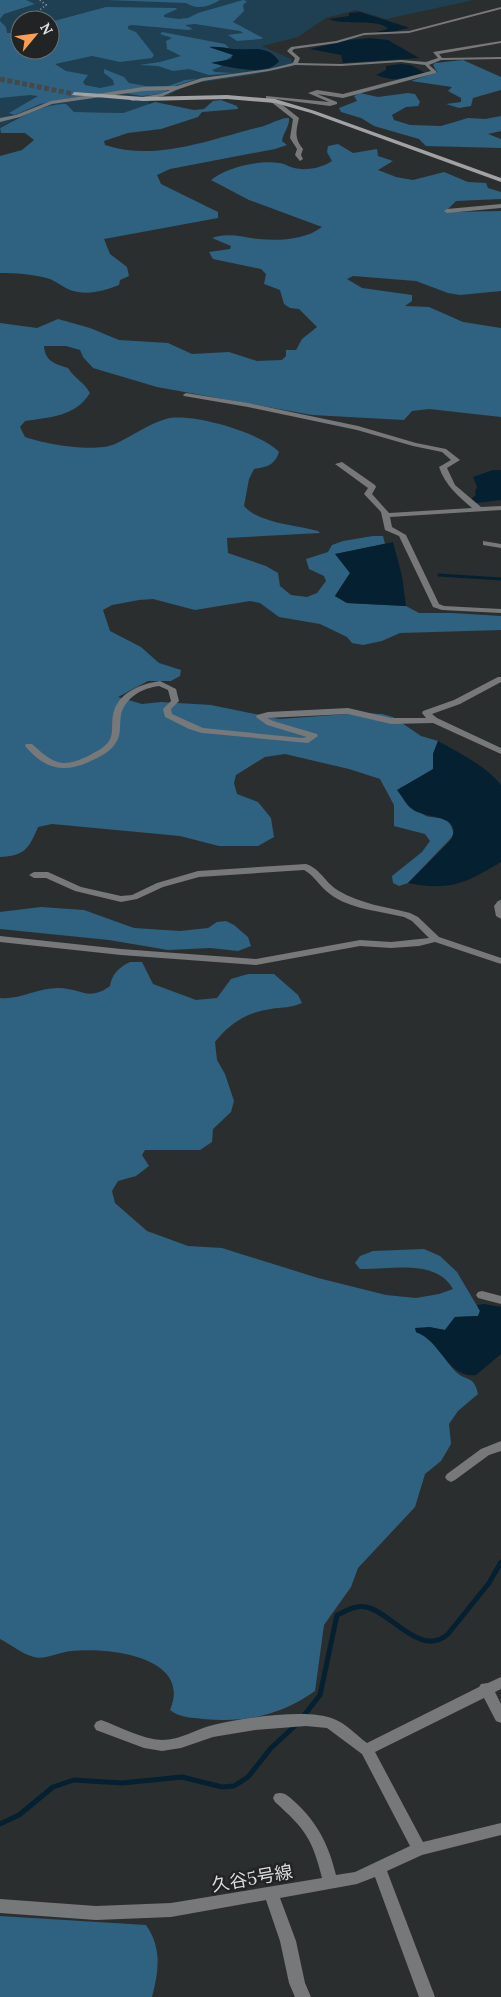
<svg xmlns="http://www.w3.org/2000/svg" width="501" height="1997" viewBox="0 0 501 1997" font-family="Lora,'Noto Sans JP',serif">
	<style>
		.green { fill: #1f3f52; fill-rule: evenodd }
		.forest { fill: #2f6280 }
		.water { fill: #052030 }
		.lines { fill: none; stroke-linecap: round; stroke-linejoin: round }
		.stream-far1 { stroke: #052030; stroke-width: 3 }
		.stream { stroke: #052030; stroke-width: 5 }
		.secondary-tunnel { stroke: #454849; stroke-width: 5; stroke-dasharray: 5 2.5; stroke-linecap: butt }
		.street { fill: #767879; fill-rule: evenodd }
		.secondary { fill: #a0a2a3; fill-rule: evenodd }
		.rail { stroke: #919394; stroke-width: 2; stroke-dasharray: 1 2.5; stroke-linecap: butt }
		.labels { text-anchor: middle; dominant-baseline: central; stroke-width: 5; stroke-linejoin: round; paint-order: stroke }
		.near-street-label { font-size: 18px; fill: #dadcdd; stroke: #212425 }
	</style>
	<rect width="100%" height="100%" fill="#2b2e2f"/>
	<path class="green" d="M0,0H474L386,19L356,10L326,18L298,37L262,46L291,59L295,66L252,75L190,84L169,95L150,98L148,105L123,113L74,112C52,97 21,117 0,127V134ZM20,20H50V50H20Z"/>
	<path class="forest" d="M0,0H26L35,4L4,14L0,19Z
		M106,0H220C209,7 197,10 186,3Z
		M243,0L247,1L243,5L244,11L233,22L263,38L261,39L237,41L228,35L243,33L240,31L195,24L185,25L193,29L188,30L132,25L128,26V29L136,32L154,55L152,58L120,62L92,56L55,64L66,71L88,75L83,82L85,85L100,88L114,85L113,80L104,73V69L124,77L129,83L146,86H168L185,80L197,79L175,86L161,94L142,96L119,92L71,98L40,104L15,115L9,113L38,96L30,95L0,98V21L6,27L7,33H20V50H50V22L106,7L176,8L177,9L164,15V17L179,19L188,18L198,13Z
		M162,32L225,44L229,48L212,47V48L233,55L225,61L212,62L222,66L212,70L215,72L233,73L209,75L189,69L173,71L158,66L139,65L160,62L181,56L167,49L166,41L172,38L160,34Z
		M463,60L501,77V90L473,98L471,106L459,108L446,104L461,102V98L448,91L452,87L411,81L437,72L433,65L435,63Z
		M360,93L378,97L408,93L415,94L420,102L418,106L406,107L392,115L394,120L410,125L441,126L468,118L485,119L501,116V131L488,134L501,139V148L426,146L419,139L374,126L361,118L341,112L339,108L357,101L354,96Z
		M221,100L237,106L238,109L202,112L198,117L161,129L128,133L104,141L105,145C156,162 211,139 260,127C269,125 281,117 289,118C290,126 283,133 282,141L287,145L275,149L170,169L157,175L161,184L218,212V218L104,239L110,254L127,267L129,276L120,280L119,285C103,291 87,296 70,290C63,287 57,282 50,279C33,274 17,273 0,273V156L22,150L34,140L25,133H1L0,128C19,118 45,103 66,104L74,112L123,113L155,102L194,110L204,109L213,101Z
		M338,144L353,153L377,149L378,156L393,161L378,170L396,177L413,180L444,172L468,182L486,183L488,188L501,192V199L456,201L447,210L452,212L501,211V291L460,295L448,293L416,281L353,276L347,279L362,288L412,295V301L405,306L429,307L463,322L501,328V417L429,409L412,411L404,420L312,415L157,387L93,368L83,357L80,350L66,346H44C45,361 55,364 68,368C74,378 84,382 90,393C75,417 50,417 25,421L20,427L25,437C45,444 94,453 115,444C131,437 148,424 166,419C190,412 262,433 279,452C275,465 267,467 254,469L249,479L244,506C258,523 295,525 318,531L320,533L227,538L228,553L266,566L278,573L280,586L291,595L307,597L317,593L326,581L324,576L309,569L306,559L328,552L332,545L343,541L373,536H383L385,544L336,554L350,573L335,596L347,603L406,606L419,613H452L501,616V630L400,633L382,641L363,645L352,643L347,637L320,624L279,617L260,603L250,601L195,610L153,599L139,600L112,605L103,610L110,631L141,647L159,663L181,670L180,676L171,681H148L118,697L142,704L161,702L211,705L279,719L362,713L382,714L393,717L421,736L438,741L433,754V769L419,779L400,788C406,796 413,806 421,813C433,823 449,809 454,835L408,883L399,886L393,883L392,876L422,852L430,841L425,834L394,826V805L380,779L349,769L285,754L265,757L236,775L234,783L237,794L258,802L271,818L274,837L258,846H219L180,836L52,824L38,827C29,849 24,856 0,857V323L37,328L58,319L90,328L119,340L168,343L192,354L229,352L257,361L282,360L286,356V350H296L302,339L317,327L299,309L290,308L284,304L280,290L264,284L266,274L261,269L213,259L209,252L230,249L231,246L212,238C226,232 244,237 258,239C279,241 305,240 322,227L249,200L211,180C227,167 259,160 279,163C284,163 289,167 294,168C306,171 322,168 332,161L327,152L328,146Z
		M41,907L84,910L134,928L180,931L208,928L217,922L226,921L234,925L248,937L251,946L238,951L210,948L168,950L109,940L0,929V912Z
		M130,962H142L153,984L196,1000L217,998L231,979L248,974H274L298,995L302,1003C291,1008 282,1007 271,1009C247,1012 229,1024 215,1042L217,1060L225,1074L234,1101L231,1112L213,1129L212,1142L200,1150H145L142,1155L149,1166L136,1176L118,1181L112,1191L115,1203L147,1231L188,1246L222,1248L318,1278L386,1295L416,1298L439,1294L453,1289C436,1258 389,1270 360,1269L355,1263L360,1256L373,1251L424,1249L440,1256L457,1272L480,1311L478,1316L455,1317L445,1330L429,1327L416,1332C436,1339 441,1356 455,1371C465,1382 474,1374 478,1394L458,1411L449,1424L451,1444L441,1461L425,1474L415,1507L358,1568L351,1587L324,1625L315,1691C280,1716 244,1723 203,1719C190,1717 180,1718 170,1710C193,1656 107,1647 71,1651C60,1652 44,1660 34,1657C22,1654 10,1644 0,1639V998C19,1000 38,988 58,988C81,988 88,1002 110,986C112,974 119,967 130,962Z
		M0,1916L146,1925C162,1948 159,1970 152,1997H0Z"/>
	<path class="water" d="M360,12L407,27L409,28L388,33L376,32L388,29C380,18 342,26 329,19L349,16V13Z
		M370,38L388,40L419,58L343,63L341,55L310,49L349,40Z
		M209,47C217,46 225,48 232,49C249,51 267,43 279,61C267,78 226,66 211,63L231,59L233,55Z
		M401,64L411,65L425,73C406,77 395,83 376,75L386,70V66Z
		M493,470H501V500L477,503L471,499L476,495L475,492L477,487L473,477Z
		M393,542L402,576L406,606L347,603L335,596L350,573L335,554Z
		M438,741C461,754 485,765 501,785V862C464,884 451,891 408,883L450,841C466,814 424,819 412,809C406,805 402,796 397,790L433,769V754Z
		M484,1304L501,1307V1354L476,1375C448,1379 441,1341 416,1332L415,1328L429,1327L445,1330L455,1317L478,1316L480,1311L477,1305Z"/>
	<g class="lines">
		<path class="stream-far1" d="M439,575L501,579"/>
		<path class="stream" d="M302,1718L320,1695L337,1615C346,1611 356,1605 366,1607C390,1611 421,1659 448,1634L489,1583L501,1562
			M0,1824L19,1815L53,1787L74,1780L122,1783L182,1777L222,1787L234,1786L248,1777L271,1748L298,1723"/>
		<path class="secondary-tunnel" d="M0,79L74,94"/>
		<path class="street" d="M501,7V9L409,33L364,35L337,43L294,49L292,51L300,58L298,63L341,64L401,60L426,62L438,58L433,52L501,41V43L439,54L442,58L501,57V59L441,60L429,65L436,71V73L343,98L317,94L337,102V104L330,106L275,99L299,118C296,131 294,138 303,149L301,155L303,159L300,161L295,155L297,149L290,138L293,119L266,98V96L329,102L308,93L317,90L343,94L431,71L425,65L401,62L341,66L295,65L269,71L203,81L176,90L163,96L132,101L129,99L160,94L170,90L143,91L52,104L20,117L0,122V118L16,115L51,101L143,87L177,86L202,78L269,69L293,63L295,58L287,51L291,47L336,41L364,33L409,31Z
			M501,204V208L447,213L444,211L447,209Z
			M186,393L248,403L358,426L416,443L446,449L460,460L447,468L455,485L481,507L501,506V510L390,517L392,527L406,535L439,604L444,606L501,609V613L442,610L433,607L399,536L385,530L381,512L364,494L368,488L335,464L342,462L375,485L376,487L372,494L389,513L472,508C458,496 445,485 439,467L451,460L442,452L413,446L357,430L248,407L184,396L183,395Z
			M483,541L501,544V548L483,545Z
			M498,677H501V682L460,704L432,714L437,718L501,748V754L433,723L391,724L348,714L267,718L273,721L317,734L318,736L308,743L202,733L189,729L165,717L163,709L171,701L168,690L159,686C143,688 125,697 121,715C119,726 122,735 115,744C110,752 101,756 93,760C65,774 45,770 25,746L26,744H32C54,764 62,769 90,755C97,751 104,748 109,741C114,733 111,724 113,715C117,693 140,684 160,681L176,689L179,701L171,709L172,714L203,728L302,738L307,737L267,725L256,717L257,715L268,712L348,708L391,718H426L422,713L423,711L454,700Z
			M306,864C321,869 326,884 339,891C361,904 386,907 410,913L418,917L439,937L501,958V964L435,942L419,946L391,948L360,946L256,965L121,955L0,942V936L121,949L256,959L360,940L391,942L429,938L412,921L404,917C380,911 349,909 330,894C320,887 315,876 304,870L199,877L163,887L137,899L121,902L75,891L46,878H34L29,875L34,872H48L81,887L121,896L132,895L157,883L198,871Z
			M501,900V919L496,916L494,906L498,901Z
			M482,1291L501,1296V1304L478,1298L476,1295L478,1292Z
			M501,1441V1451L489,1455L455,1480L451,1482L447,1480L445,1477L447,1474L481,1449Z
			M501,1677V1689L495,1692L501,1704V1723L496,1721L484,1698L375,1752L423,1842L501,1823V1835L422,1855L387,1871L435,1997H419L375,1877L357,1884L280,1898L296,1941L305,1983L311,1997H295L289,1983L280,1941L266,1900L171,1917L96,1920L0,1913V1899L96,1906L171,1903L322,1878C312,1838 305,1829 275,1802L273,1798L275,1794C284,1791 288,1796 295,1802C318,1823 329,1846 336,1875L355,1872L410,1846L362,1754L327,1728L306,1726L255,1730L213,1737L181,1748L162,1751L144,1748L96,1730L94,1726L96,1722L101,1720C121,1727 141,1739 162,1740C181,1740 196,1729 213,1725C241,1718 308,1708 334,1719C347,1724 356,1735 367,1743L479,1687L481,1684L488,1683Z"/>
		<path class="secondary" d="M74,92L143,97L227,95L275,99L315,111L501,178V182L311,113L275,103L227,99L143,101L72,95Z"/>
		<path class="rail" d="M35,14L46,5L40,0"/>
	</g>
	<g class="labels">
		<g class="near-street-label">
			<text transform="translate(252 1878) rotate(-10)">久谷5号線</text>
		</g>
	</g>
	<g transform="translate(35 35) rotate(61)"><circle r="24" fill="#212425" stroke="#6b6e6f"/>
	<path d="M0-4L9 19L0 12L-9 19Z" fill="#fb9e52"/>
	<text y="-8" font-size="14" font-weight="bold" text-anchor="middle" fill="#dadcdd">N</text>
	</g>
</svg>
